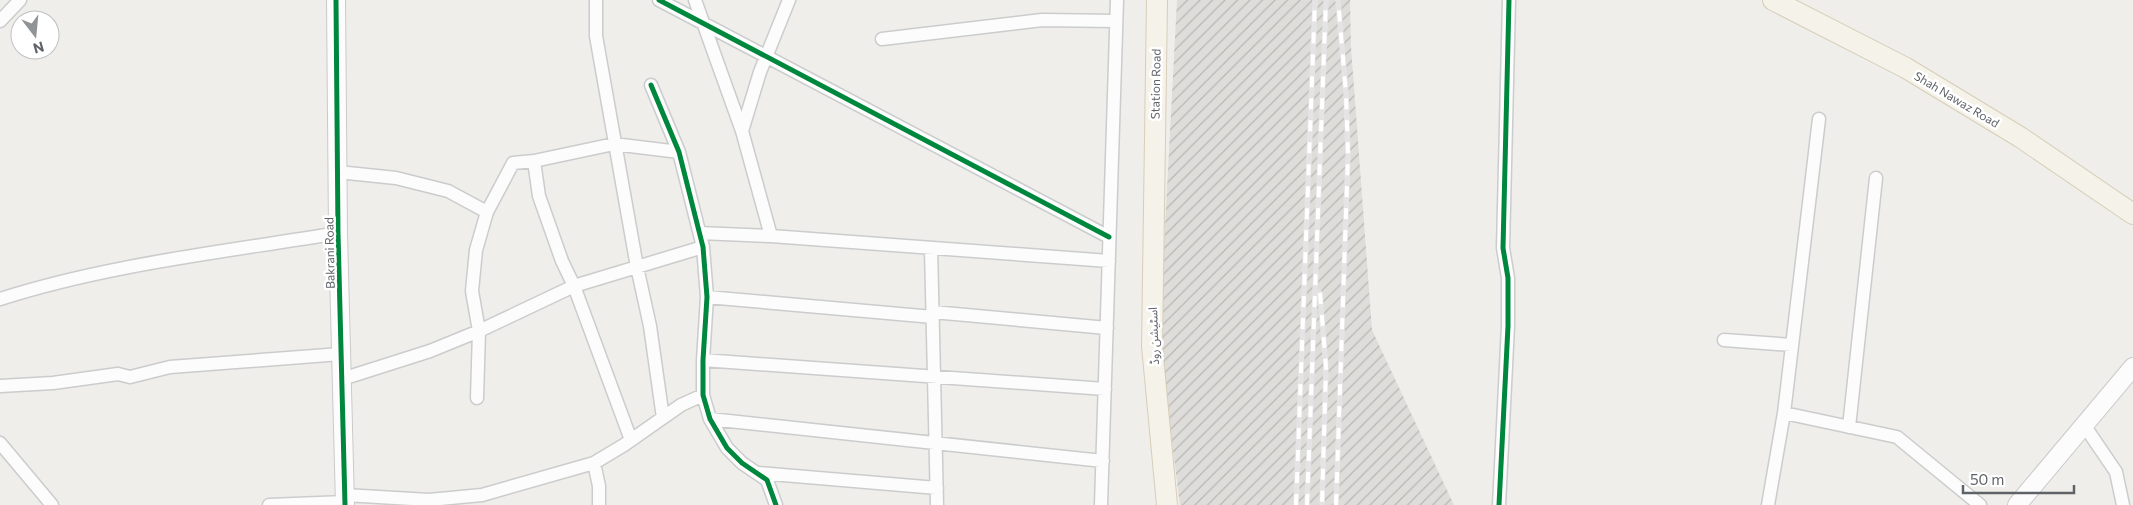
<svg xmlns="http://www.w3.org/2000/svg" width="2133" height="505" viewBox="0 0 2133 505" font-family="Commissioner,'Noto Sans Arabic',sans-serif">
	<style>
		.industrial { fill: url(#industrial-furrows) }
		.lines { fill: none; stroke-linecap: round; stroke-linejoin: round }
		.street-casing { stroke: #cbcccc; stroke-width: 15 }
		.secondary-casing { stroke: #cacacb; stroke-width: 20 }
		.primary-casing { stroke: #d7ceb8; stroke-width: 22 }
		.street { stroke: #fdfcfc; stroke-width: 12 }
		.secondary { stroke: #fdfcfc; stroke-width: 18 }
		.primary { stroke: #f4f2e9; stroke-width: 20 }
		.rail-casing { stroke: #e4e4e4; stroke-width: 5.5 }
		.rail { stroke: #fff; stroke-width: 4; stroke-dasharray: 11; stroke-linecap: butt }
		.cycleway-casing { stroke: #fff; stroke-width: 8 }
		.cycleway { stroke: #00873e; stroke-width: 5 }
		.labels { text-anchor: middle; dominant-baseline: central; stroke-width: 5; stroke-linejoin: round; paint-order: stroke }
		.street-label { font-size: 12px; fill: #5f6368; stroke: #fff }
	</style>
	<defs>
		<pattern id="industrial-furrows" width="10" height="10" patternUnits="userSpaceOnUse" patternTransform="scale(1.25)"><rect width="10" height="10" fill="#dfddda"/><path d="M-1 1l2-2M0 10L10 0M9 11l2-2" fill="none" stroke="#b8b7b5"/></pattern>
	</defs>
	<rect width="100%" height="100%" fill="#efeeea"/>
	<path class="industrial" d="M1177,0H1350L1351,47L1372,330L1454,505H1180L1159,340Z"/>
	<g class="lines">
		<g class="street-casing">
			<path id="street" d="M596,0V36L637,267L650,326L663,418
				M659,0L1109,237
				M695,0L742,131
				M0,21L20,0
				M882,39L1042,20L1116,21
				M651,85L679,152L703,247L707,297L703,360V395L710,419L727,448L742,463L767,480L776,505
				M534,161L539,196L562,261L574,286L631,440
				M338,172L396,178L448,191L487,212
				M700,233L771,236L1109,261
				M771,236L742,131L760,72L789,0
				M931,248L937,505
				M707,297L933,317
				M0,299C109,264 225,252 338,233
				M933,312L1107,328
				M1724,340L1792,345
				M703,360L1105,389
				M342,379L430,351L479,331L574,286L703,247
				M0,386L53,383L118,374L130,377L170,367L341,354
				M477,398L479,331L472,291L476,250L487,212L513,163L534,161L614,144L679,152
				M1784,413L1819,119
				M710,419L1103,461
				M2084,425L2116,472L2123,505
				M1849,427L1876,178
				M0,443L52,505
				M594,463L599,486V505
				M759,473L937,488
				M345,495L429,500L482,495L594,463L624,445L681,405L703,395
				M269,505L345,502
				M1101,505L1117,0
				M1499,505L1508,326V278L1503,248L1509,0
				M1768,505L1784,413L1897,437L1980,505"/>
		</g>
		<g class="secondary-casing">
			<path id="secondary" d="M336,0L338,233L345,505
				M2017,505L2133,367"/>
		</g>
		<g class="primary-casing">
			<path id="primary" d="M1157,0L1152,346L1167,505
				M1773,0L1906,68L2020,137L2133,214"/>
		</g>
		<use href="#street" class="street"/>
		<use href="#secondary" class="secondary"/>
		<use href="#primary" class="primary"/>
		<g class="rail-casing">
			<path id="rail" d="M1320,293L1326,367L1322,505
				M1296,505L1315,0
				M1307,505L1326,0
				M1336,505L1348,155L1346,93L1338,0"/>
		</g>
		<use href="#rail" class="rail"/>
		<g class="cycleway-casing">
			<path id="cycleway" d="M336,0L338,233L345,505
				M659,0L1109,237
				M651,85L679,152L703,247L707,297L703,360V395L710,419L727,448L742,463L767,480L776,505
				M1499,505L1508,326V278L1503,248L1509,0"/>
		</g>
		<use href="#cycleway" class="cycleway"/>
	</g>
	<g class="labels">
		<g class="street-label">
			<text transform="translate(1155 84) rotate(-89)">Station Road</text>
			<text transform="translate(1957 99) rotate(31)">Shah Nawaz Road</text>
			<text transform="translate(329 253) rotate(-91)">Bakrani Road</text>
			<text transform="translate(1153 336) rotate(-92)">اسٹیشن روڈ</text>
		</g>
	</g>
	<g transform="translate(35 35) rotate(164)"><circle r="24" fill="#ffffff" stroke="#bfc1c3"/>
	<path d="M0-4L9 19L0 12L-9 19Z" fill="#919496"/>
	<text y="-8" font-size="14" font-weight="bold" text-anchor="middle" fill="#5f6368">N</text>
	</g>
	<path d="M1963 485v8h111v-8" fill="none" stroke="#5f6368" stroke-width="2.5"/>
	<text x="1970" y="485" font-size="15" fill="#5f6368" stroke="#ffffff" stroke-width="4" paint-order="stroke">50 m</text>
</svg>
